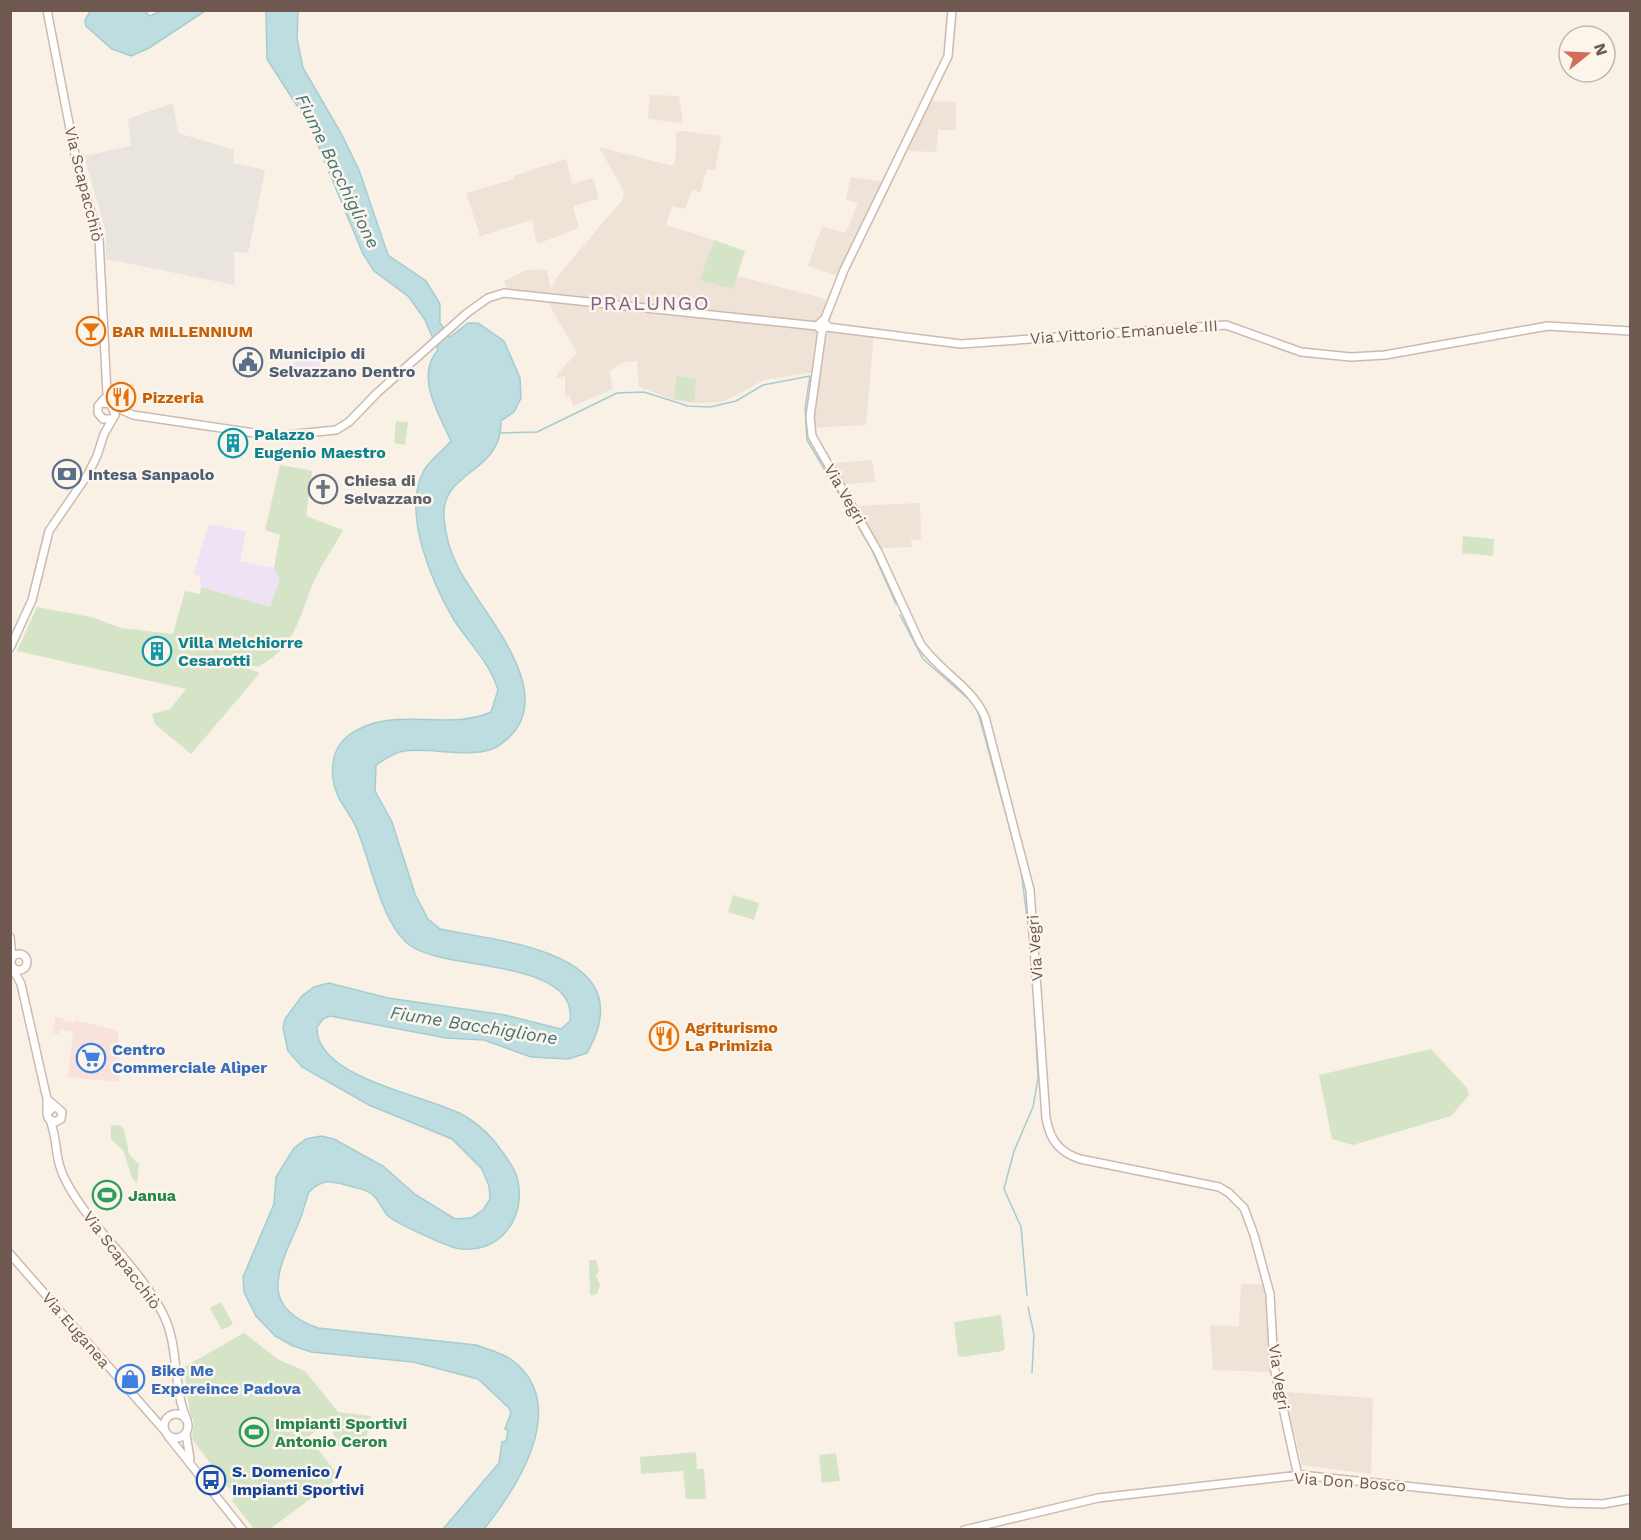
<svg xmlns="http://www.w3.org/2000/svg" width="1641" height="1540" viewBox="0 0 1641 1540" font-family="'Work Sans',sans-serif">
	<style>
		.residential { fill: #efe2d6 }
		.commercial { fill: #f8e2db }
		.industrial { fill: #eae4df }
		.education { fill: #ede3f5 }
		.green { fill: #d5e4c7 }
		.water { fill: #bddde0; stroke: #a5cdd0; stroke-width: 1.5 }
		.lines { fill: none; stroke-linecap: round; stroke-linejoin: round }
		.stream { stroke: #a5cdd0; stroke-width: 1.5 }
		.secondary-casing { stroke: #cdbaaf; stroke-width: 10 }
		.secondary { stroke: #fff; stroke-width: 7 }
		.labels { text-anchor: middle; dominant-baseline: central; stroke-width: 5; stroke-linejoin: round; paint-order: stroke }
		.street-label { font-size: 16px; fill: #6f584f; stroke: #fcf5ec }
		.food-label { font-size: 16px; font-weight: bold; fill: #c56008; stroke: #fcf5ec; text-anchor: start }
		.service-label { font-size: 16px; font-weight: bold; fill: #4e5e75; stroke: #fcf5ec; text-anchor: start }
		.culture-label { font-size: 16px; font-weight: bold; fill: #0d838f; stroke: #fcf5ec; text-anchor: start }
		.worship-label { font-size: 16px; font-weight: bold; fill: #5b616d; stroke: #fcf5ec; text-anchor: start }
		.shop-label { font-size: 16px; font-weight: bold; fill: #366cbe; stroke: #fcf5ec; text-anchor: start }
		.leisure-label { font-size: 16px; font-weight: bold; fill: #27864d; stroke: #fcf5ec; text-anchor: start }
		.transit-label { font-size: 16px; font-weight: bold; fill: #164399; stroke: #fcf5ec; text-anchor: start }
		.water-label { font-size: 18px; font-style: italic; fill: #487478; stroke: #fcf5ec }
		.quarter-label { font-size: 20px; letter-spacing: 1.5px; fill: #7b668b; stroke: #fcf5ec }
	</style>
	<rect width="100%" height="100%" fill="#f9f0e6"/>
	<path class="residential" d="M650,95L679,96L683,123L648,119Z
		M930,101L956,102V130H938L936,152L908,151Z
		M683,131L721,136L715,171L707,169L700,193L692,190L685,209L672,206L666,225L714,240L701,280L733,289L737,276L822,298L834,304L829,317L831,324L874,331L866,425L808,428L813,374L807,373L764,380L723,402L694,403L674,400L639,387L637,361L624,362L609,371L613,389L573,406L570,396L565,397V376L557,378L558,373L577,353L546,299L509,297L504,281L525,271L538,269L547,271L551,289L557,277L623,199L624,192L599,147L673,166L676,155V132Z
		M566,159L572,184L593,178L599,199L573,206L579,228L537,244L532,220L480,236L466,193L515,179L514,176Z
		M851,177L892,183L845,278L808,266L822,227L846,233L858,203L846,200Z
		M872,460L875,482L844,484L833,463Z
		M920,503L921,540H911L912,547L881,548L857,506Z
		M1241,1284H1264L1269,1305L1272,1372L1213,1370L1210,1325L1239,1326Z
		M1284,1392L1373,1398L1371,1474L1302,1465Z"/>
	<path class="commercial" d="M55,1017L63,1018V1021L74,1023L75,1020L118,1031L119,1082L68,1077L73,1032L59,1030V1034L53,1033Z"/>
	<path class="industrial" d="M173,103L178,133L234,150L233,163L265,170L248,253L234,251L235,285L106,259V232L84,156L131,146L128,119Z"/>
	<path class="education" d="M310,350L330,378L299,379L287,373L290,365Z
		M212,524L246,532L240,561L274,568L280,579L270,607L201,587L200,576L194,574L195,569L208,526Z"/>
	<path class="green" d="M714,240L745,251L733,289L700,280Z
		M677,376L696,379L694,402L674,399Z
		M396,421L408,422L405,445L394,443Z
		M280,465L310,470L312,472L306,516L343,530C333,549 319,568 311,588C298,623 293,648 258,667L216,656L260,673L191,754L155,724L152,714L170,709L186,689L17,651L37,607L91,617L121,628L173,634L185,591L200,594L201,587L270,607L280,579L274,568L280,535L265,530Z
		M1463,536L1494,539L1493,556L1462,553Z
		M733,895L759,903L754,920L728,912Z
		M1431,1049L1467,1088L1469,1095L1451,1116L1353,1145L1332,1139L1319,1075Z
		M120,1125L124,1129L129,1154L139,1164L137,1183L132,1178L123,1150L111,1139V1126Z
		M589,1260H596L599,1270L596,1276L600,1285L597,1294L590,1295Z
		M221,1302L233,1324L222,1330L210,1308Z
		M1001,1315L1005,1348L1003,1351L962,1357L958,1355L954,1322Z
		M244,1333L279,1360L305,1371L338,1412L371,1416L366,1440L357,1447L338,1446L329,1422L331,1419L308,1437L340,1477L270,1529H254L232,1501L234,1495L192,1439L194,1422L190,1414L184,1367Z
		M696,1452L697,1469H704L706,1499H686L683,1471L641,1474L640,1457Z
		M836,1453L840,1481L822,1483L819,1455Z"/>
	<path class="water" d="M91,10L144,11L150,16L161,11H205L149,48L131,56L112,49L86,26L85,20Z
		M298,10L297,39L303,68L341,133L359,170L388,255L426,281L440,304V323L450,337L468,323H478L504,341L520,378L521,398L514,412L501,421C502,474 441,470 444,517C445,535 450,552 459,569C483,615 568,701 498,746C477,760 430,747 404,751C394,752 384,760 376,765L375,791L392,822L415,894L428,919L440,929C503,942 645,952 587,1053L568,1059L531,1057L484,1040L446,1038L330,1016L323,1019L317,1027C315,1079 428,1095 465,1116C478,1124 492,1137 501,1150C507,1158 514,1167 517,1177C528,1217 499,1257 456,1248C444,1245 395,1223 387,1215C382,1209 379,1201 374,1196C369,1190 360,1189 353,1187C335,1182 324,1176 309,1192C305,1203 302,1216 297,1227C277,1272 259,1307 318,1328L476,1345C490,1350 507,1354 518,1365C567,1411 517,1488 484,1529H443L499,1463L502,1442L506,1441L508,1431L505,1429L511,1413L509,1408L478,1379L413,1362L311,1352L293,1346L275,1336L256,1316L244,1292L243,1277L274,1204L276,1177L294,1148L306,1139L321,1136L334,1139L383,1166L416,1195L455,1219L471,1218L483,1210L490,1199L489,1186L482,1169L452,1139L369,1105L302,1067L288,1051L283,1028L285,1019L302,996L314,987L329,983L388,998L505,1015L561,1029L570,1021C579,959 446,971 411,946C381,925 371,861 356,827C348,810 335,798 333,779C331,762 335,745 349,735C392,704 447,732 491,712L498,690C490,663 469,643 454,620C432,583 402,513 423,472C428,461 443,451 451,441C440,416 414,376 438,350L425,320L409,297L374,271L363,254L310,126L267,59L266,11Z"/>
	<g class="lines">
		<path class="stream" d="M501,433L537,432L617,393L644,392L688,406L710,407L736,401L763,385L810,376L805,408L807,440L872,550L896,604
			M900,615L923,659L973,703
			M978,712L1021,870L1030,941
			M1027,1295L1021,1227L1004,1189L1014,1151L1033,1107L1038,1078L1033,984
			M1028,1307L1034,1335L1032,1373"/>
		<g class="secondary-casing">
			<path id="secondary" d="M47,10L78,170L99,238L107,394L112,405
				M824,321L844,270L948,56L952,10
				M827,327L961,344L1226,325L1301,352L1351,357L1385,355L1548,326L1630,331
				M822,331L810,417L812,436L878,552L920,643C938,671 971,685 985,717L1030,890L1046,1118C1050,1140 1059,1152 1080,1159L1219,1187L1229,1193L1244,1208L1254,1235L1270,1294L1274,1367L1298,1476
				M104,399L98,406V413L103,419H112
				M113,406L133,415L275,436L336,430L349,422L377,393L467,313L488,298L504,293L817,326L822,331L827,325L822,321L817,326
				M10,648L32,600L49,531L88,474L97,456L104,434L115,415L111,404L101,403
				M10,937L12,958
				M11 962a8 8 0 1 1 16 0a8 8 0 1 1-16 0Z
				M13,969L21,984L47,1099V1113
				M47,1099L62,1112L61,1119L55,1122L48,1118L47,1113L55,1106
				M50,1120C59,1143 53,1160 68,1185C94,1232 139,1266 163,1314C180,1347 172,1387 187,1420
				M10,1254L164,1430
				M164 1426a12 12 0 1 1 24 0a12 12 0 1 1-24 0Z
				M186,1434L190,1459
				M168,1436L243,1530
				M964,1530L1098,1498L1300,1475L1567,1503L1603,1504L1630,1499"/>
		</g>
		<use href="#secondary" class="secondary"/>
	</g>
	<defs>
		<g id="bar-ring" transform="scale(1.5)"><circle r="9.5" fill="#fcf5ec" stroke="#e8710a" stroke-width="1.5"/><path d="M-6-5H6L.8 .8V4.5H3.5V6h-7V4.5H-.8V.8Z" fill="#e8710a"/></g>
		<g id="civic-ring" transform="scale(1.5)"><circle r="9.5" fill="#fcf5ec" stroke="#5c6f8a" stroke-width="1.5"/><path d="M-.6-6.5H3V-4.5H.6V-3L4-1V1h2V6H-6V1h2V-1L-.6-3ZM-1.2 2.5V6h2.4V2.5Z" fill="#5c6f8a"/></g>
		<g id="restaurant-ring" transform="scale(1.5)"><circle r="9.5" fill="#fcf5ec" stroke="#e8710a" stroke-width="1.5"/><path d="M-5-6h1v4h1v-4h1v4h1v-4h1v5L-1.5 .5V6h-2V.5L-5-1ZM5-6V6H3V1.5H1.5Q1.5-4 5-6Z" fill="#e8710a"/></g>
		<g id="building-ring" transform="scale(1.5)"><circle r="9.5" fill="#fcf5ec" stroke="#0f9aa8" stroke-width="1.5"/><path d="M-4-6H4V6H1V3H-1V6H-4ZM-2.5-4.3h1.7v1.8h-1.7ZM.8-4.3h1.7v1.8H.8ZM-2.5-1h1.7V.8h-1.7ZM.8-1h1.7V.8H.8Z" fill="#0f9aa8"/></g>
		<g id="bank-ring" transform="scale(1.5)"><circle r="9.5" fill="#fcf5ec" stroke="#5c6f8a" stroke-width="1.5"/><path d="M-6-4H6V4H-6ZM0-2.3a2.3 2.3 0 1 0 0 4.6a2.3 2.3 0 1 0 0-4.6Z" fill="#5c6f8a"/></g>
		<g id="church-ring" transform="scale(1.5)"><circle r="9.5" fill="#fcf5ec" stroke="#6b7280" stroke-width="1.5"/><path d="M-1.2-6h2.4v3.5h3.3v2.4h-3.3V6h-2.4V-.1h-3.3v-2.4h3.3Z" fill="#6b7280"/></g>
		<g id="supermarket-ring" transform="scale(1.5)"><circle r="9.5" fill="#fcf5ec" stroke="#3f7fe0" stroke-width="1.5"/><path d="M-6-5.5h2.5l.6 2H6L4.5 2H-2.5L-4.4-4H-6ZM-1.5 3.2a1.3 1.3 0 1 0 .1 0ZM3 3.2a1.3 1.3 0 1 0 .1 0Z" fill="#3f7fe0"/></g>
		<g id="stadium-ring" transform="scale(1.5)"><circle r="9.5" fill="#fcf5ec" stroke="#2e9e5b" stroke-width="1.5"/><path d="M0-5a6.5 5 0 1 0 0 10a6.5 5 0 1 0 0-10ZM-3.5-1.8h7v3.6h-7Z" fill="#2e9e5b"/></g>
		<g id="shop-ring" transform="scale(1.5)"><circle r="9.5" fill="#fcf5ec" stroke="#3f7fe0" stroke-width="1.5"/><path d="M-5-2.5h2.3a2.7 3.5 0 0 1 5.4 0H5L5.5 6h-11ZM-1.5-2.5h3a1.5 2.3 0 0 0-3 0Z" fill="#3f7fe0"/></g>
		<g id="bus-ring" transform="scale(1.5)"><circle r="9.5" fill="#fcf5ec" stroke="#1a4fb4" stroke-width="1.5"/><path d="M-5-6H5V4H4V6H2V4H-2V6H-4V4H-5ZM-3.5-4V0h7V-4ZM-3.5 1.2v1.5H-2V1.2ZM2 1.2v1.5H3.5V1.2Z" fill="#1a4fb4"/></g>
	</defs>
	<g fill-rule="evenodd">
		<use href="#bar-ring" x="91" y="331"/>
		<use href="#civic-ring" x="248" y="362"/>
		<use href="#restaurant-ring" x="121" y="397"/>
		<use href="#building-ring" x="233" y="443"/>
		<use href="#bank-ring" x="67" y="474"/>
		<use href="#church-ring" x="323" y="489"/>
		<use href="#building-ring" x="157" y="651"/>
		<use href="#restaurant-ring" x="664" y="1036"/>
		<use href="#supermarket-ring" x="91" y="1058"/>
		<use href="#stadium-ring" x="107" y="1195"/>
		<use href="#shop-ring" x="130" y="1379"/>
		<use href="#stadium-ring" x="254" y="1432"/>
		<use href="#bus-ring" x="211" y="1480"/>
	</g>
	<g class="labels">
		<g class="street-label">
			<text transform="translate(84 184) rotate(76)">Via Scapacchiò</text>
			<text transform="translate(1124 332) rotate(-4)">Via Vittorio Emanuele III</text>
			<text transform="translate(845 494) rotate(60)">Via Vegri</text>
			<text transform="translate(1035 948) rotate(-94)">Via Vegri</text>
			<text transform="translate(122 1260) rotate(53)">Via Scapacchiò</text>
			<text transform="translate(76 1330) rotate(49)">Via Euganea</text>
			<text transform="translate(1279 1377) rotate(81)">Via Vegri</text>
			<text transform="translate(1350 1482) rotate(4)">Via Don Bosco</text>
		</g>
		<g class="food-label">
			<text x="112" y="331">BAR MILLENNIUM</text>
			<text x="142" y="397">Pizzeria</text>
			<text x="685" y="1027">Agriturismo<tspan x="685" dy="18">La Primizia</tspan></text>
		</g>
		<g class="service-label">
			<text x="269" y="353">Municipio di<tspan x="269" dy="18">Selvazzano Dentro</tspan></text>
			<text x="88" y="474">Intesa Sanpaolo</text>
		</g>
		<g class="culture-label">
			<text x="254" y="434">Palazzo<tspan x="254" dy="18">Eugenio Maestro</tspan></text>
			<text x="178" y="642">Villa Melchiorre<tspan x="178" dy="18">Cesarotti</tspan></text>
		</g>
		<g class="worship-label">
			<text x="344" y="480">Chiesa di<tspan x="344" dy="18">Selvazzano</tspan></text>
		</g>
		<g class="shop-label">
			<text x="112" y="1049">Centro<tspan x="112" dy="18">Commerciale Alìper</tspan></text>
			<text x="151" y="1370">Bike Me<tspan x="151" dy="18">Expereince Padova</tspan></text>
		</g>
		<g class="leisure-label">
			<text x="128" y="1195">Janua</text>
			<text x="275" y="1423">Impianti Sportivi<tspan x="275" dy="18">Antonio Ceron</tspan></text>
		</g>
		<g class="transit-label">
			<text x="232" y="1471">S. Domenico /<tspan x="232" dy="18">Impianti Sportivi</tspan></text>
		</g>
		<g class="water-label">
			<text transform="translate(338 171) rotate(64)">Fiume Bacchiglione</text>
			<text transform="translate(474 1025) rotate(9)">Fiume Bacchiglione</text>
		</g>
		<g class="quarter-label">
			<text x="650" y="303">PRALUNGO</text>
		</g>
	</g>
	<rect width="1641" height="1540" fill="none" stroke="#6f584f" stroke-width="24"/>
	<g transform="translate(1587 54) rotate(72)"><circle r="28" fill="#fcf5ec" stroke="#c4b6ad" stroke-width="1.5"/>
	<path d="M0-4.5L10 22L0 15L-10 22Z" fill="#d26d5c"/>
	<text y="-9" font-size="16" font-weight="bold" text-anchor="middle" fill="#6f584f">N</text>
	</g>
</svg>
